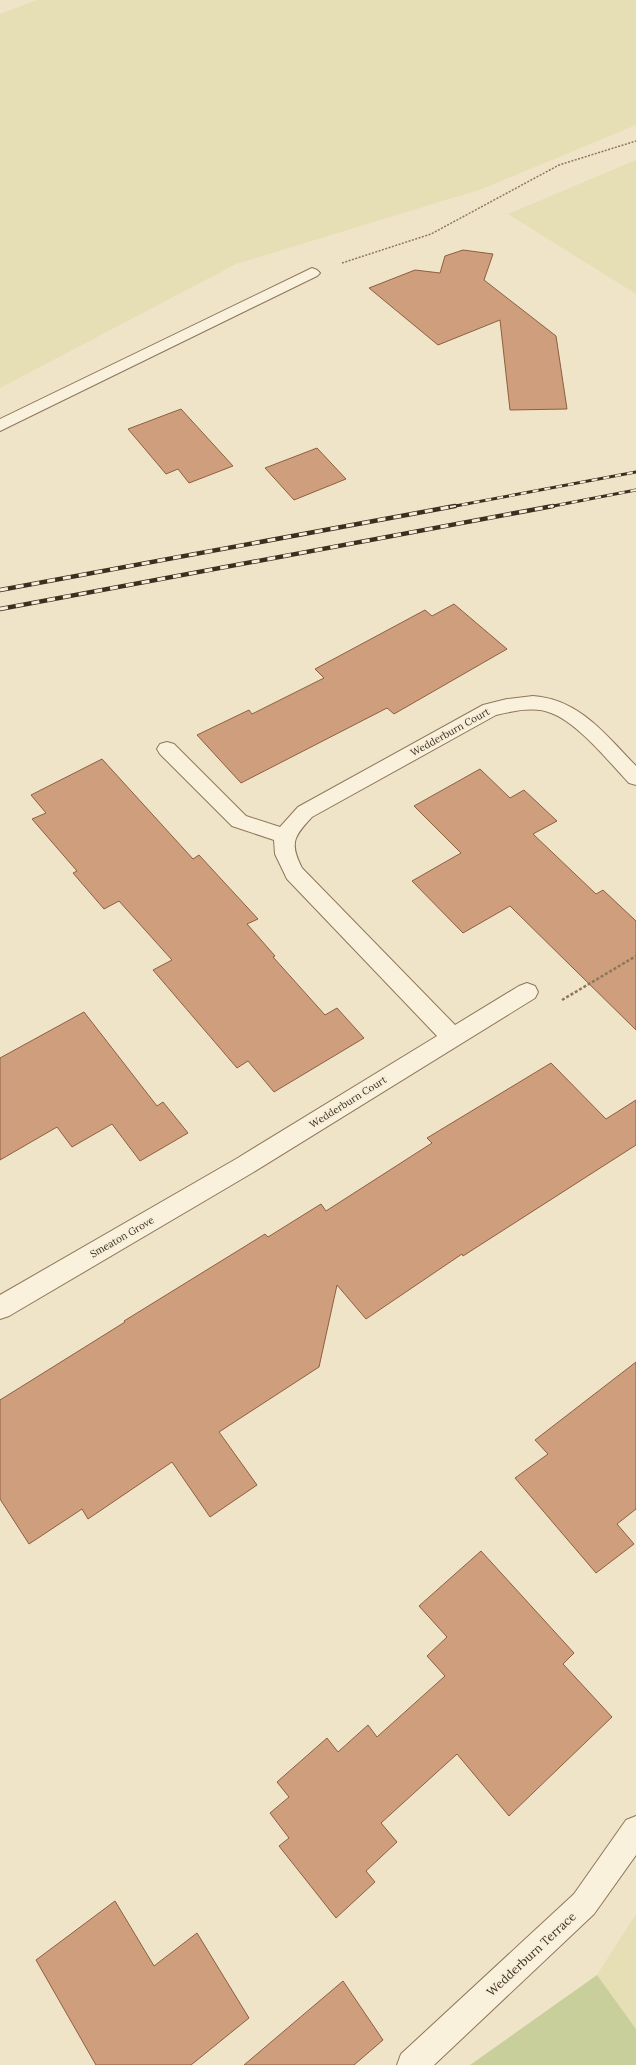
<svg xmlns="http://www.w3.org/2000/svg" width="636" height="2065" viewBox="0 0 636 2065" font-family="Lora,serif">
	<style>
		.farmland { fill: #e6deb5 }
		.green { fill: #c9cf9b }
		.building { fill: #cf9f7d; stroke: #8d5f41 }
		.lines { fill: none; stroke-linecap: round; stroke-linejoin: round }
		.minor-casing { stroke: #8d765c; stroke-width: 2 }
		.path-far1 { stroke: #8d765c; stroke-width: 1.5; stroke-dasharray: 2 1.5; stroke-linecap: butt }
		.path { stroke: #8d765c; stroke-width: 2.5; stroke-dasharray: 3 2; stroke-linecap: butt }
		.minor { fill: #faf1dc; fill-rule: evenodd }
		.rail-far1-casing { stroke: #3d2e20; stroke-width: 3 }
		.rail-casing { stroke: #3d2e20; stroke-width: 4.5 }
		.rail-far1 { stroke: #f7eed8; stroke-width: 2; stroke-dasharray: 6; stroke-linecap: butt }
		.rail { stroke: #f7eed8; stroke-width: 3; stroke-dasharray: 8; stroke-linecap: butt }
		.labels { text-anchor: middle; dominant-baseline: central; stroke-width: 4; stroke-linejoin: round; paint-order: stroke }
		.street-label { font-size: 10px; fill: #3d2e20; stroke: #f7eed8 }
		.near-street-label { font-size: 12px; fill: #3d2e20; stroke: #f7eed8 }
	</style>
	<rect width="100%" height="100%" fill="#f0e4c8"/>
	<path class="farmland" d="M37,0H636V125L482,189L236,264L0,388V14Z
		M636,160V294L508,214Z
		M636,1914V2029L597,1975Z"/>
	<path class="green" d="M597,1975L636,2029V2065H470Z"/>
	<path class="building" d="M463,250L493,254L484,280L556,336L567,409L510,410L500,320L438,345L369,288L415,270L440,273L445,256Z
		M181,409L233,466L189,483L178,469L166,474L128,429Z
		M317,448L346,479L294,500L265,468Z
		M454,604L507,649L394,714L387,708L241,783L197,735L249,710L252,714L324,678L315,669L425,610L432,616Z
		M102,759L193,859L199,855L258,919L247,924L275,956L273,957L325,1015L337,1008L364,1038L274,1092L248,1061L237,1068L153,970L172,960L119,901L104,909L73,873L77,871L32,819L46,813L31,795Z
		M480,769L510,798L524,790L557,821L533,834L596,894L603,890L636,921V1030L510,906L463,933L412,881L461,853L414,806Z
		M84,1012L157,1106L163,1102L188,1133L140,1161L112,1124L72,1147L57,1127L0,1160V1058Z
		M551,1063L606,1119L636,1100V1145L463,1256L462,1254L366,1319L337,1285L319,1367L219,1432L257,1485L210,1517L172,1462L88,1519L82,1509L29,1544L0,1499V1400L125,1322L124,1321L265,1234L268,1237L321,1204L326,1211L432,1143L427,1138Z
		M636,1362V1509L617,1524L634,1544L596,1573L515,1478L548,1454L535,1440Z
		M481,1551L574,1653L563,1664L612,1717L509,1816L457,1754L381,1823L397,1842L366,1871L375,1882L336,1918L279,1846L289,1838L270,1813L289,1797L277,1782L327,1738L338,1752L368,1725L377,1737L445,1676L427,1656L447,1637L419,1606Z
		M115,1901L154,1966L197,1933L249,2018L191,2065H96L36,1960Z
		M343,1981L383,2040L354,2065H244Z"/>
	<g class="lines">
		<g class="minor-casing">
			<path id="minor" d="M312,268L317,270L320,273L317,276L0,431V419Z
				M533,696C579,699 606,735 636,766V785L629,783C610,763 577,722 551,713C535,706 513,711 496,715L312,817C294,836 289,843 302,868L455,1025L519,986L527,983L535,986L538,992L535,998L252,1173L9,1316L0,1319V1295L236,1159L437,1036L287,879L275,854L274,840L232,826L160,754L157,749L160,744L167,742L174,744L246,816L280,827L298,807L483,705L507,699Z
				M636,1816V1855L594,1914L434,2065H397L401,2054L574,1894L626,1820Z"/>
		</g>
		<path class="path-far1" d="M342,263L431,234L559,165L636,141"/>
		<path class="path" d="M562,1000L636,956"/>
		<use href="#minor" class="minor"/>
		<g class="rail-far1-casing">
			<path id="rail-far1" d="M450,507L636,472
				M548,507L636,490"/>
		</g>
		<g class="rail-casing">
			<path id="rail" d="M0,590L455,506
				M0,609L553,506"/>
		</g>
		<use href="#rail-far1" class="rail-far1"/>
		<use href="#rail" class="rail"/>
	</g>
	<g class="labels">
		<g class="street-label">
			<text transform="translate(450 732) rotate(-29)">Wedderburn Court</text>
			<text transform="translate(348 1102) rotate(-32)">Wedderburn Court</text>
			<text transform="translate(122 1237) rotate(-30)">Smeaton Grove</text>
		</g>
		<g class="near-street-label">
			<text transform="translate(531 1954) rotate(-43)">Wedderburn Terrace</text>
		</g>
	</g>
</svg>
